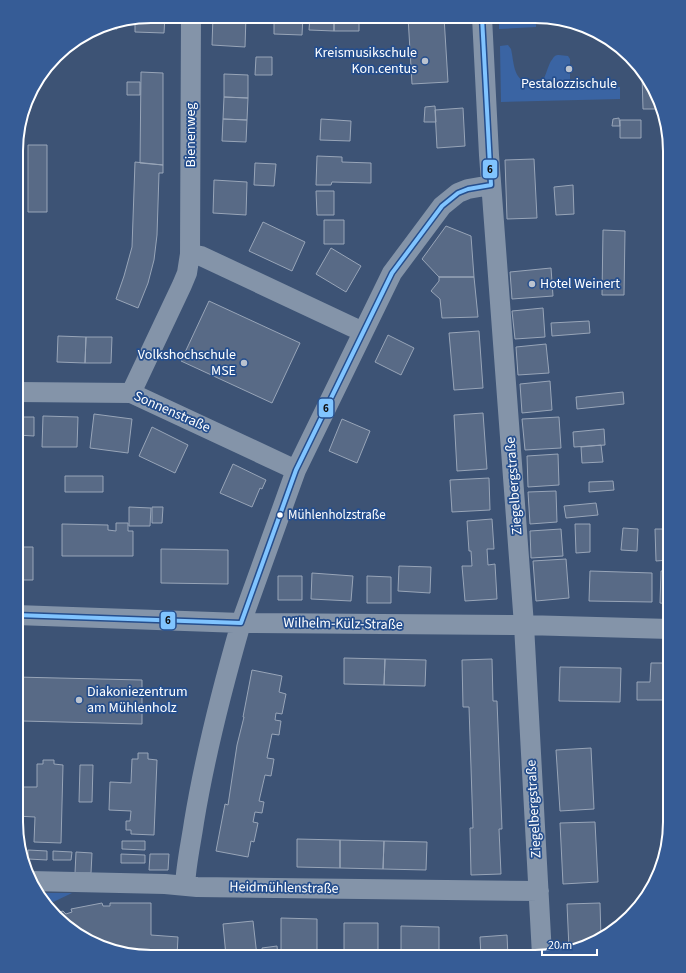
<svg xmlns="http://www.w3.org/2000/svg" width="686" height="973" viewBox="0 0 686 973" font-family="'Source Sans 3',sans-serif">
	<style>
		.green { fill: #3a64a3 }
		.building { fill: #586a86; stroke: #98a5b8 }
		.lines { fill: none; stroke-linecap: round; stroke-linejoin: round }
		.street { stroke: #8494a9; stroke-width: 20 }
		.bus-1-casing { stroke: #254e8d; stroke-width: 7 }
		.bus-1 { stroke: #80c4ff; stroke-width: 4 }
		.poi-dot { fill: #bbc3cf; stroke: #254e8d; stroke-width: 1.5 }
		.bus-dot { fill: #fff; stroke: #254e8d; stroke-width: 1.5 }
		.labels { text-anchor: middle; dominant-baseline: central; stroke-width: 3.5; stroke-linejoin: round; paint-order: stroke }
		.bus-label { font-size: 13px; fill: #fff; stroke: #254e8d; text-anchor: start }
		.poi-label { font-size: 14px; fill: #fff; stroke: #254e8d; text-anchor: end }
		.street-label { font-size: 14px; fill: #fff; stroke: #254e8d }
		.rim { fill: none; stroke: #fff; stroke-width: 2 }
		.line-badge { stroke: #254e8d; stroke-width: 1.5 }
		.pale-badge-label { font-size: 11px; text-anchor: middle; font-weight: bold; fill: #111 }
	</style>
	<rect width="100%" height="100%" fill="#3d5375"/>
	<path class="green" d="M499,17H536V27L499,29Z
		M508,45L511,49C514,62 513,79 528,83C546,88 544,74 551,61C553,59 553,57 555,56C558,54 564,56 568,56L570,59V87H620V99L501,102L500,46Z
		M45,893H72L49,904L45,900Z"/>
	<path class="building" d="M151,16H165L164,33L135,32V19Z
		M213,16H246L245,47L212,45Z
		M274,16H303L302,35L274,34Z
		M310,16L334,17V31L309,30Z
		M334,17H359V31H334Z
		M408,17H444L448,82L412,84Z
		M117,22V29H97L107,23Z
		M256,57H272V75H255Z
		M141,72L163,73V165L140,163Z
		M224,74L248,75V98L224,97Z
		M642,75L656,91L660,109H643Z
		M127,82H140V95H127Z
		M224,97L248,98L247,120L223,119Z
		M435,106L436,122H424L425,107Z
		M463,108L465,146L437,148L435,110Z
		M619,118L620,126H612L613,119Z
		M223,119L247,120L246,142L222,141Z
		M321,119L351,121L350,141L320,140Z
		M620,120H641V138H620Z
		M28,145H47V212H28Z
		M317,156L342,157V162L371,163V183L332,182L331,185H316Z
		M534,159L537,218L507,219L505,160Z
		M135,162L163,165V173H159L157,235L154,260L148,283L138,308L116,299L124,276L132,247Z
		M255,163L276,164L274,186L254,185Z
		M214,180L247,182L246,215L213,213Z
		M573,185L574,214L556,215L554,187Z
		M316,191H334V215H317Z
		M324,220H344V244H324Z
		M263,222L305,242L292,271L249,251Z
		M446,226L471,236L474,277H439L422,259Z
		M603,230L625,231L624,295H602Z
		M331,248L361,266L346,292L316,274Z
		M551,268L553,296L512,299L510,272Z
		M439,277H474L478,317L442,318L440,299L431,291L439,281Z
		M209,301L300,343L272,403L181,361Z
		M543,308L545,337L515,339L512,311Z
		M589,321L590,333L552,336L551,323Z
		M479,331L483,388L454,390L449,333Z
		M388,335L414,348L401,375L375,362Z
		M58,336L86,337L85,363L57,362Z
		M86,337H112L111,363H85Z
		M546,344L549,373L518,375L516,347Z
		M550,381L552,410L522,413L520,384Z
		M623,392L624,404L577,409L576,397Z
		M483,413L487,469L457,471L454,415Z
		M94,414L132,419L128,453L90,448Z
		M43,416L78,417L77,447H42Z
		M17,417H34V436L17,435Z
		M559,417L561,448L525,450L522,419Z
		M342,419L370,431L357,463L329,451Z
		M152,427L188,445L175,473L139,456Z
		M604,429L605,445L574,447L573,432Z
		M601,445L603,462L582,463L581,447Z
		M558,454L559,485L528,487L527,456Z
		M233,464L266,480L262,489L260,488L252,507L220,493Z
		M65,476H103V492H65Z
		M489,478L490,510L452,512L450,480Z
		M613,481L614,490L589,492V482Z
		M556,491L557,522L530,524L528,492Z
		M596,503L598,515L566,518L564,506Z
		M129,507L151,508L150,526H129Z
		M152,507H163L162,523H152Z
		M492,519L494,549H487L488,565L495,564L497,599L465,601L462,566H472L471,551H469L467,521Z
		M116,523H128V531H133V556H62V524L108,525V530L116,531Z
		M575,524H590V552L576,553Z
		M623,528L638,529L637,551L621,550Z
		M561,529L563,556L531,558L530,531Z
		M655,529H668L669,560L656,561Z
		M16,547H33V580H16Z
		M161,549L228,550V584L161,583Z
		M566,559L569,598L536,601L533,561Z
		M399,566L431,567L430,593L398,591Z
		M590,571L652,573V602L589,601Z
		M661,571H670V604L660,603Z
		M312,573L353,576L351,601L311,599Z
		M278,576H302V600H278Z
		M367,576L391,577V603H367Z
		M344,658L385,659L384,685L344,684Z
		M385,659L426,660L425,686L384,685Z
		M492,659L493,701H497L502,829H499L501,874L471,875L470,828H473L469,707H463L462,660Z
		M651,663H670V700H637V682H650Z
		M560,667L621,668L620,702L559,701Z
		M252,670L282,676L279,692L286,694L282,714L276,713L275,720L281,721L279,735L272,734L267,758L274,759L271,776L265,775L259,801L264,802L262,813L255,812L253,822L258,823L254,842L251,841L248,857L216,851L225,804L228,805L237,745L244,717H243Z
		M16,677L142,680V724L22,721V727H16Z
		M669,707H670V725H669Z
		M591,748L594,809L560,811L556,750Z
		M138,753H148V759L157,760L154,835L131,834V830H126V821H130L131,811L109,810L110,782L131,783L132,759H138Z
		M43,760H54V764L63,765L61,843L34,842L35,817L16,816V787H37V764H43Z
		M80,765H93L92,802H79Z
		M595,822L598,882L563,884L560,823Z
		M297,839L340,840V868L297,867Z
		M340,840L384,841L383,869L340,868Z
		M122,841H145V850L122,849Z
		M384,841L427,842L426,870L383,869Z
		M28,850L47,851V860L28,859Z
		M53,851L72,852L71,860H53Z
		M76,852L92,853L91,873H75Z
		M121,854L145,855V863H121Z
		M150,854H169L168,870H149Z
		M102,903L103,906H110V903H151V935L178,937L177,956H149V950L117,949L69,929L56,913L63,911L66,914L72,912L71,909Z
		M600,903L601,938L595,943L569,949L567,904Z
		M281,918L317,919V950H281Z
		M253,921L257,956H226L223,924Z
		M344,923H378V950H344Z
		M401,926L439,927V954L401,953Z
		M507,935L508,957H481L480,937Z
		M277,946L278,956H263L262,948Z"/>
	<g class="lines">
		<path class="street" d="M191,16L190,254L201,256L363,332
			M482,17L489,155L524,625L542,955
			M17,392L131,393L296,470
			M131,393L182,285L187,273L190,254
			M16,615L241,623L524,625L670,629
			M30,881L165,884L197,887L539,891
			M185,886C186,864 191,843 194,822C205,755 222,689 241,623L296,470L392,273L442,206L458,193L468,189L491,185"/>
		<g class="bus-1-casing">
			<path id="bus-1" d="M16,615L241,623L296,470L392,273L442,206L458,193L468,189L491,185L482,17"/>
		</g>
		<use href="#bus-1" class="bus-1"/>
	</g>
	<g class="poi-dot">
		<circle cx="425" cy="61" r="4"/>
		<circle cx="569" cy="69" r="4"/>
		<circle cx="532" cy="284" r="4"/>
		<circle cx="244" cy="363" r="4"/>
		<circle cx="79" cy="700" r="4"/>
	</g>
	<circle class="bus-dot" cx="280" cy="515" r="3.5"/>
	<g class="labels">
		<g class="bus-label">
			<text x="288" y="515">Mühlenholzstraße</text>
		</g>
		<g class="poi-label">
			<text x="417" y="53">Kreismusikschule<tspan x="417" dy="16">Kon.centus</tspan></text>
			<text x="569" y="84" text-anchor="middle">Pestalozzischule</text>
			<text x="540" y="284" text-anchor="start">Hotel Weinert</text>
			<text x="236" y="355">Volkshochschule<tspan x="236" dy="16">MSE</tspan></text>
			<text x="87" y="692" text-anchor="start">Diakoniezentrum<tspan x="87" dy="16">am Mühlenholz</tspan></text>
		</g>
		<g class="street-label">
			<text transform="translate(191 135) rotate(-90)">Bienenweg</text>
			<text transform="translate(172 412) rotate(24)">Sonnenstraße</text>
			<text transform="translate(514 486) rotate(-94)">Ziegelbergstraße</text>
			<text transform="translate(343 624) rotate(1)">Wilhelm-Külz-Straße</text>
			<text transform="translate(534 809) rotate(-93)">Ziegelbergstraße</text>
			<text transform="translate(284 888) rotate(1)">Heidmühlenstraße</text>
		</g>
	</g>
	<path d="M0 0H686V973H0ZM151 23H535A128 128 0 0 1 663 151V822A128 128 0 0 1 535 950H151A128 128 0 0 1 23 822V151A128 128 0 0 1 151 23Z" fill="#365c96" fill-rule="evenodd"/>
	<path class="rim" d="M151 23H535A128 128 0 0 1 663 151V822A128 128 0 0 1 535 950H151A128 128 0 0 1 23 822V151A128 128 0 0 1 151 23Z"/>
	<g class="line-badge">
		<rect x="482" y="159" width="16" height="20" rx="4" fill="#80c4ff"/>
		<rect x="318" y="398" width="16" height="20" rx="4" fill="#80c4ff"/>
		<rect x="160" y="611" width="16" height="19" rx="4" fill="#80c4ff"/>
	</g>
	<g class="pale-badge-label">
		<text x="490" y="173">6</text>
		<text x="326" y="412">6</text>
		<text x="168" y="624">6</text>
	</g>
	<path d="M542 949v6h55v-6" fill="none" stroke="#ffffff" stroke-width="2"/>
	<text x="548" y="949" font-size="12" fill="#ffffff" stroke="#254e8d" stroke-width="3" paint-order="stroke">20 m</text>
</svg>
